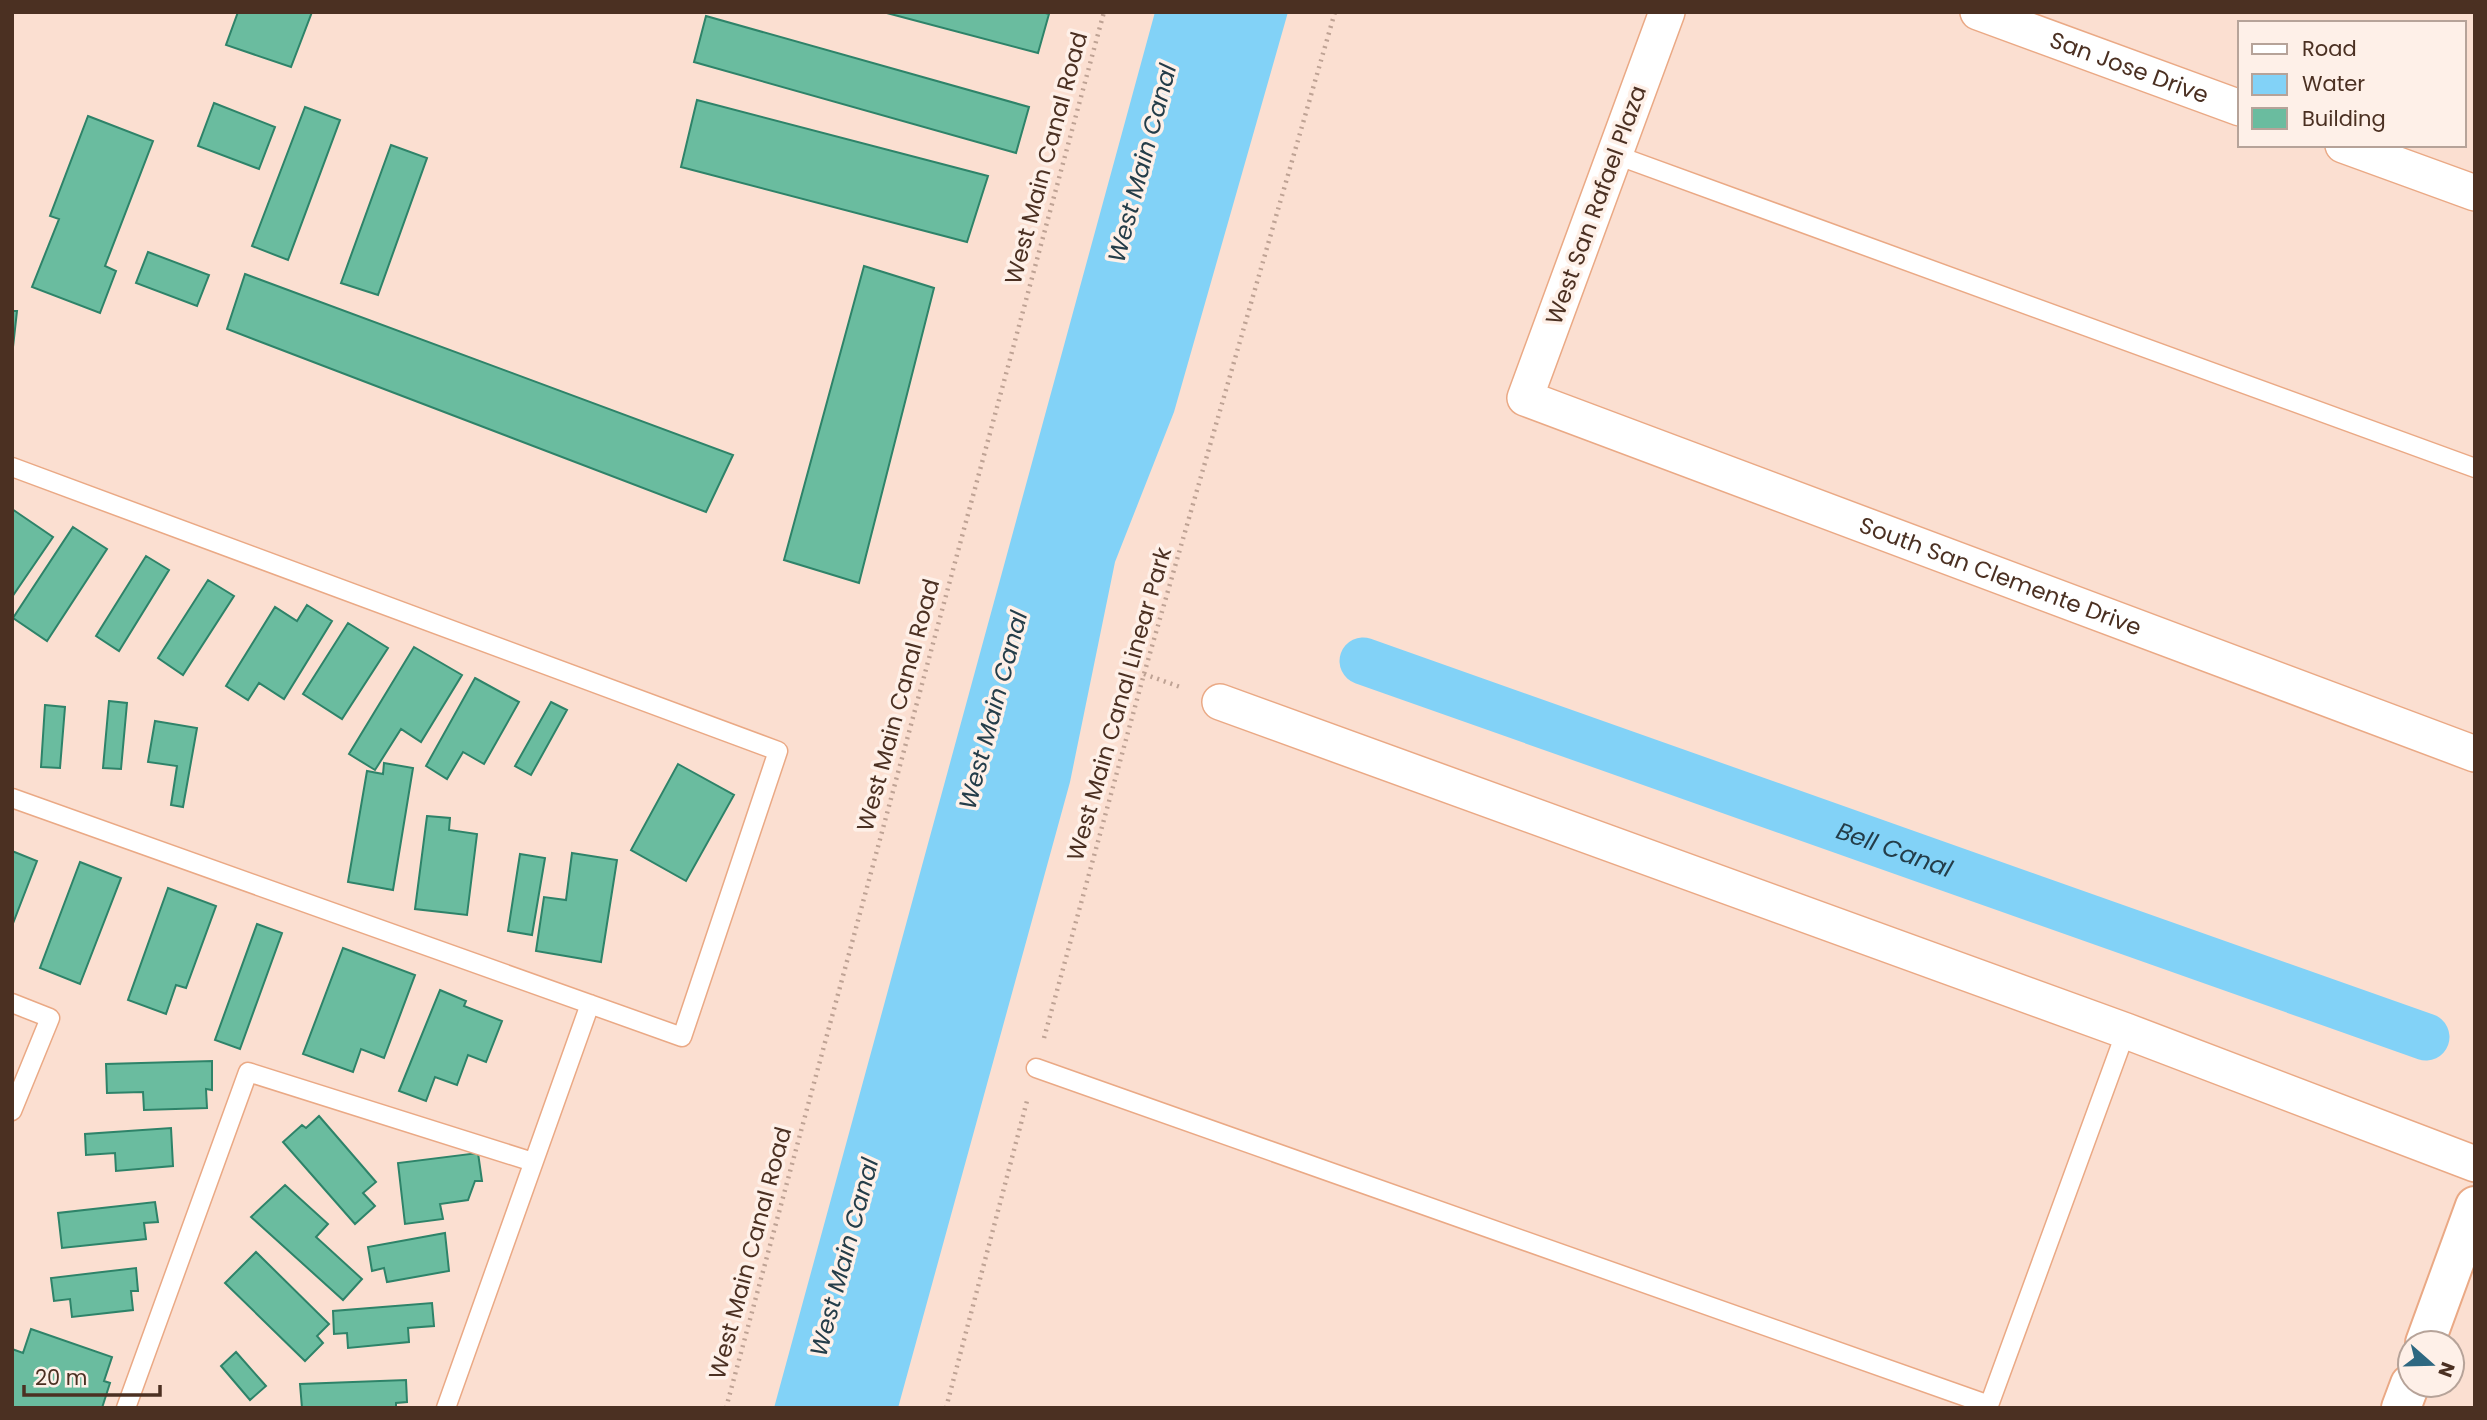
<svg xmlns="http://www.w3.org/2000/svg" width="2487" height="1420" viewBox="0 0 2487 1420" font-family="Poppins,sans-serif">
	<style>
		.water { fill: #82d2f7 }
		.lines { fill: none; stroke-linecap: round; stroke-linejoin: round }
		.canal { stroke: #82d2f7; stroke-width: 47 }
		.building { fill: #6abc9f; stroke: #2e8369; stroke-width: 2 }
		.service-casing { stroke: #eaa985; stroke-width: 21 }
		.minor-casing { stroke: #eaa985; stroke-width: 38 }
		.secondary-casing { stroke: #eaa985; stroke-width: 42 }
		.path { stroke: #bea294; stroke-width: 4.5; stroke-dasharray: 2 5; stroke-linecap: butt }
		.service { stroke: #fff; stroke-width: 18 }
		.minor { stroke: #fff; stroke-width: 35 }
		.secondary { stroke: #fff; stroke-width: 38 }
		.labels { text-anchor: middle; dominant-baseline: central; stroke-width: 7; stroke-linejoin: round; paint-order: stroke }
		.street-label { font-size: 23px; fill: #4b3022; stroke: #fef0e8 }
		.water-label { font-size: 24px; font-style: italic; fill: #243d49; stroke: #fef0e8 }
	</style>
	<rect width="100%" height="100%" fill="#fbdfd1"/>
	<path class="water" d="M1155,12H1288L1174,412L1115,562L1070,782L898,1408H774Z"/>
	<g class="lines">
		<path class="canal" id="s1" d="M1363,661L2426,1037"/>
	</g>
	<path class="building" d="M238,12H312L291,67L226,45Z
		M883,12H1042L1049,14L1038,53Z
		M706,16L1029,107L1016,153L694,62Z
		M697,100L988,176L967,242L681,167Z
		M214,103L275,127L259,169L198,146Z
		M305,107L340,120L288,260L252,246Z
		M88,116L153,141L105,266L116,271L100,313L32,287L59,219L50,216Z
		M391,145L427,158L378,295L341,283Z
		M148,252L209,275L197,306L136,283Z
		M864,266L934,288L859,583L784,560Z
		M245,274L733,455L706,512L227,329Z
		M12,311H17L12,356Z
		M12,509L53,537L12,597Z
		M73,527L107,549L47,641L13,618Z
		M146,556L169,570L119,651L96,636Z
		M208,580L234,596L183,675L158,658Z
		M307,605L332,621L284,699L259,683L248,700L226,686L275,607L297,621Z
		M348,623L388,648L342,719L303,694Z
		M414,647L462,675L421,742L401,729L375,770L349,754Z
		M475,678L519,702L484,764L463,752L447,779L426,766Z
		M109,701L127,703L121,769L103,768Z
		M551,702L567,710L531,775L515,766Z
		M45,705L65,707L60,768L41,767Z
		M155,721L197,728L183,807L171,805L177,766L148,762Z
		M384,763L413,768L393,890L348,882L367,771L383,774Z
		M678,764L734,795L686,881L631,850Z
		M427,816L450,818L449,830L477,834L467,915L415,909Z
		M12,851L37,861L12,926Z
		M572,853L617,860L601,962L536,951L544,897L566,900Z
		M520,854L545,858L532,935L508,931Z
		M80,862L121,878L80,984L40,968Z
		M168,888L216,906L186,988L176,985L166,1014L128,1000Z
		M257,924L282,933L240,1049L215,1040Z
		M343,948L415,975L384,1058L361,1049L353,1072L303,1054Z
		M440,990L466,1001L464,1006L502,1021L486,1062L468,1055L457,1085L435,1077L426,1101L399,1091Z
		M212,1061V1090L206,1089L207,1108L144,1110L143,1092L107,1093L106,1064Z
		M319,1116L376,1182L363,1193L375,1206L355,1224L283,1142L302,1125L306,1128Z
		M171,1128L173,1166L116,1171L115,1153L86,1155L85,1134Z
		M478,1153L482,1181H475L468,1200L440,1204L443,1219L405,1224L398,1163Z
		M285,1185L328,1224L316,1237L362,1279L343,1300L251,1217Z
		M155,1202L158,1222L144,1223L146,1239L62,1248L58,1213Z
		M445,1233L449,1271L387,1282L384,1268L372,1271L368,1247Z
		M256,1252L329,1324L317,1336L323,1343L305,1361L225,1283Z
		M136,1268L138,1291H131L133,1310L72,1317L70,1299L54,1301L51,1278Z
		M432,1303L434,1326L408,1328L409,1342L348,1348L347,1333L334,1334L333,1311Z
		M31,1329L112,1357L104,1381L110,1383L102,1408H12V1349L23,1353Z
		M236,1352L266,1386L250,1400L221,1366Z
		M406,1380L407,1402L396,1403V1408H302L300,1384Z"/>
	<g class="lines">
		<g class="service-casing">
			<path id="service" d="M1616,155L2475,468
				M12,467L778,751L682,1037L12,798
				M12,1003L50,1018L12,1111
				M1036,1068L1989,1405
				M126,1408L248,1072L533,1162
				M446,1408L590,1004
				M1988,1408L2126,1031"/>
		</g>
		<g class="minor-casing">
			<g id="minor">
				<path id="s2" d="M1667,12L1525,398L2475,754"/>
				<path id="s3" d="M1978,12L2240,108"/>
				<path d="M2343,145L2475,193"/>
				<path d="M1220,702L2126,1031L2475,1164"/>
			</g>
		</g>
		<g class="secondary-casing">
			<path id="secondary" d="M2425,1343L2475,1206
				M2401,1408L2410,1384"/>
		</g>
		<path class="path" d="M1144,674L1183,688
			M1044,1038L1144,674L1335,12
			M726,1408L1104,12
			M946,1408L1028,1097"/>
		<use href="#service" class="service"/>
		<use href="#minor" class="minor"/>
		<use href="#secondary" class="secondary"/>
	</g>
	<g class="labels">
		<g class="street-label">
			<text stroke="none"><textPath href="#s3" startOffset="161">San Jose Drive</textPath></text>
			<text transform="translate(1046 158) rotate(-75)">West Main Canal Road</text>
			<text transform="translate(1596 205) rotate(-70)">West San Rafael Plaza</text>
			<text stroke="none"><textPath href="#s2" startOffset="919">South San Clemente Drive</textPath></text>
			<text transform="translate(1119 704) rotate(-74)">West Main Canal Linear Park</text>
			<text transform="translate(898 705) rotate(-75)">West Main Canal Road</text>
			<text transform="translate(750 1253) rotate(-75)">West Main Canal Road</text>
		</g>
		<g class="water-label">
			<text transform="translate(1142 163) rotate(-75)">West Main Canal</text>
			<text transform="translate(993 710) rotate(-75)">West Main Canal</text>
			<text stroke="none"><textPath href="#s1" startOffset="564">Bell Canal</textPath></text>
			<text transform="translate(844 1257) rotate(-75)">West Main Canal</text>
		</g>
	</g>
	<rect width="2487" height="1420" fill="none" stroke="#4b3022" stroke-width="28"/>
	<rect x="2238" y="21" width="228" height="126" fill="#fef0e8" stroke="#b6a399" stroke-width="2"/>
	<rect x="2252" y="44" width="35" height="10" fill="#ffffff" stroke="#b6a399" stroke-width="2"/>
	<text x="2302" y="56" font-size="21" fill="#4b3022">Road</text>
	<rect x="2252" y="74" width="35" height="21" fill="#82d2f7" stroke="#b6a399" stroke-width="2"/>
	<text x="2302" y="91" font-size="21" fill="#4b3022">Water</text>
	<rect x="2252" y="108" width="35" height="21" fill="#6abc9f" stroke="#b6a399" stroke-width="2"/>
	<text x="2302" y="126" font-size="21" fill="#4b3022">Building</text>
	<g transform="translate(2431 1364) rotate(110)"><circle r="33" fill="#fef0e8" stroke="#b6a399" stroke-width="2"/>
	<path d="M0-5L12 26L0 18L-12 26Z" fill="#2e6881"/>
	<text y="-10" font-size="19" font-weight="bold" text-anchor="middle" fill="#4b3022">N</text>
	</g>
	<path d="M24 1385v10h136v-10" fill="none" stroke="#4b3022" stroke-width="3.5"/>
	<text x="35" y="1385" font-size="21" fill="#4b3022" stroke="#fef0e8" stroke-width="5" paint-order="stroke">20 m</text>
</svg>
